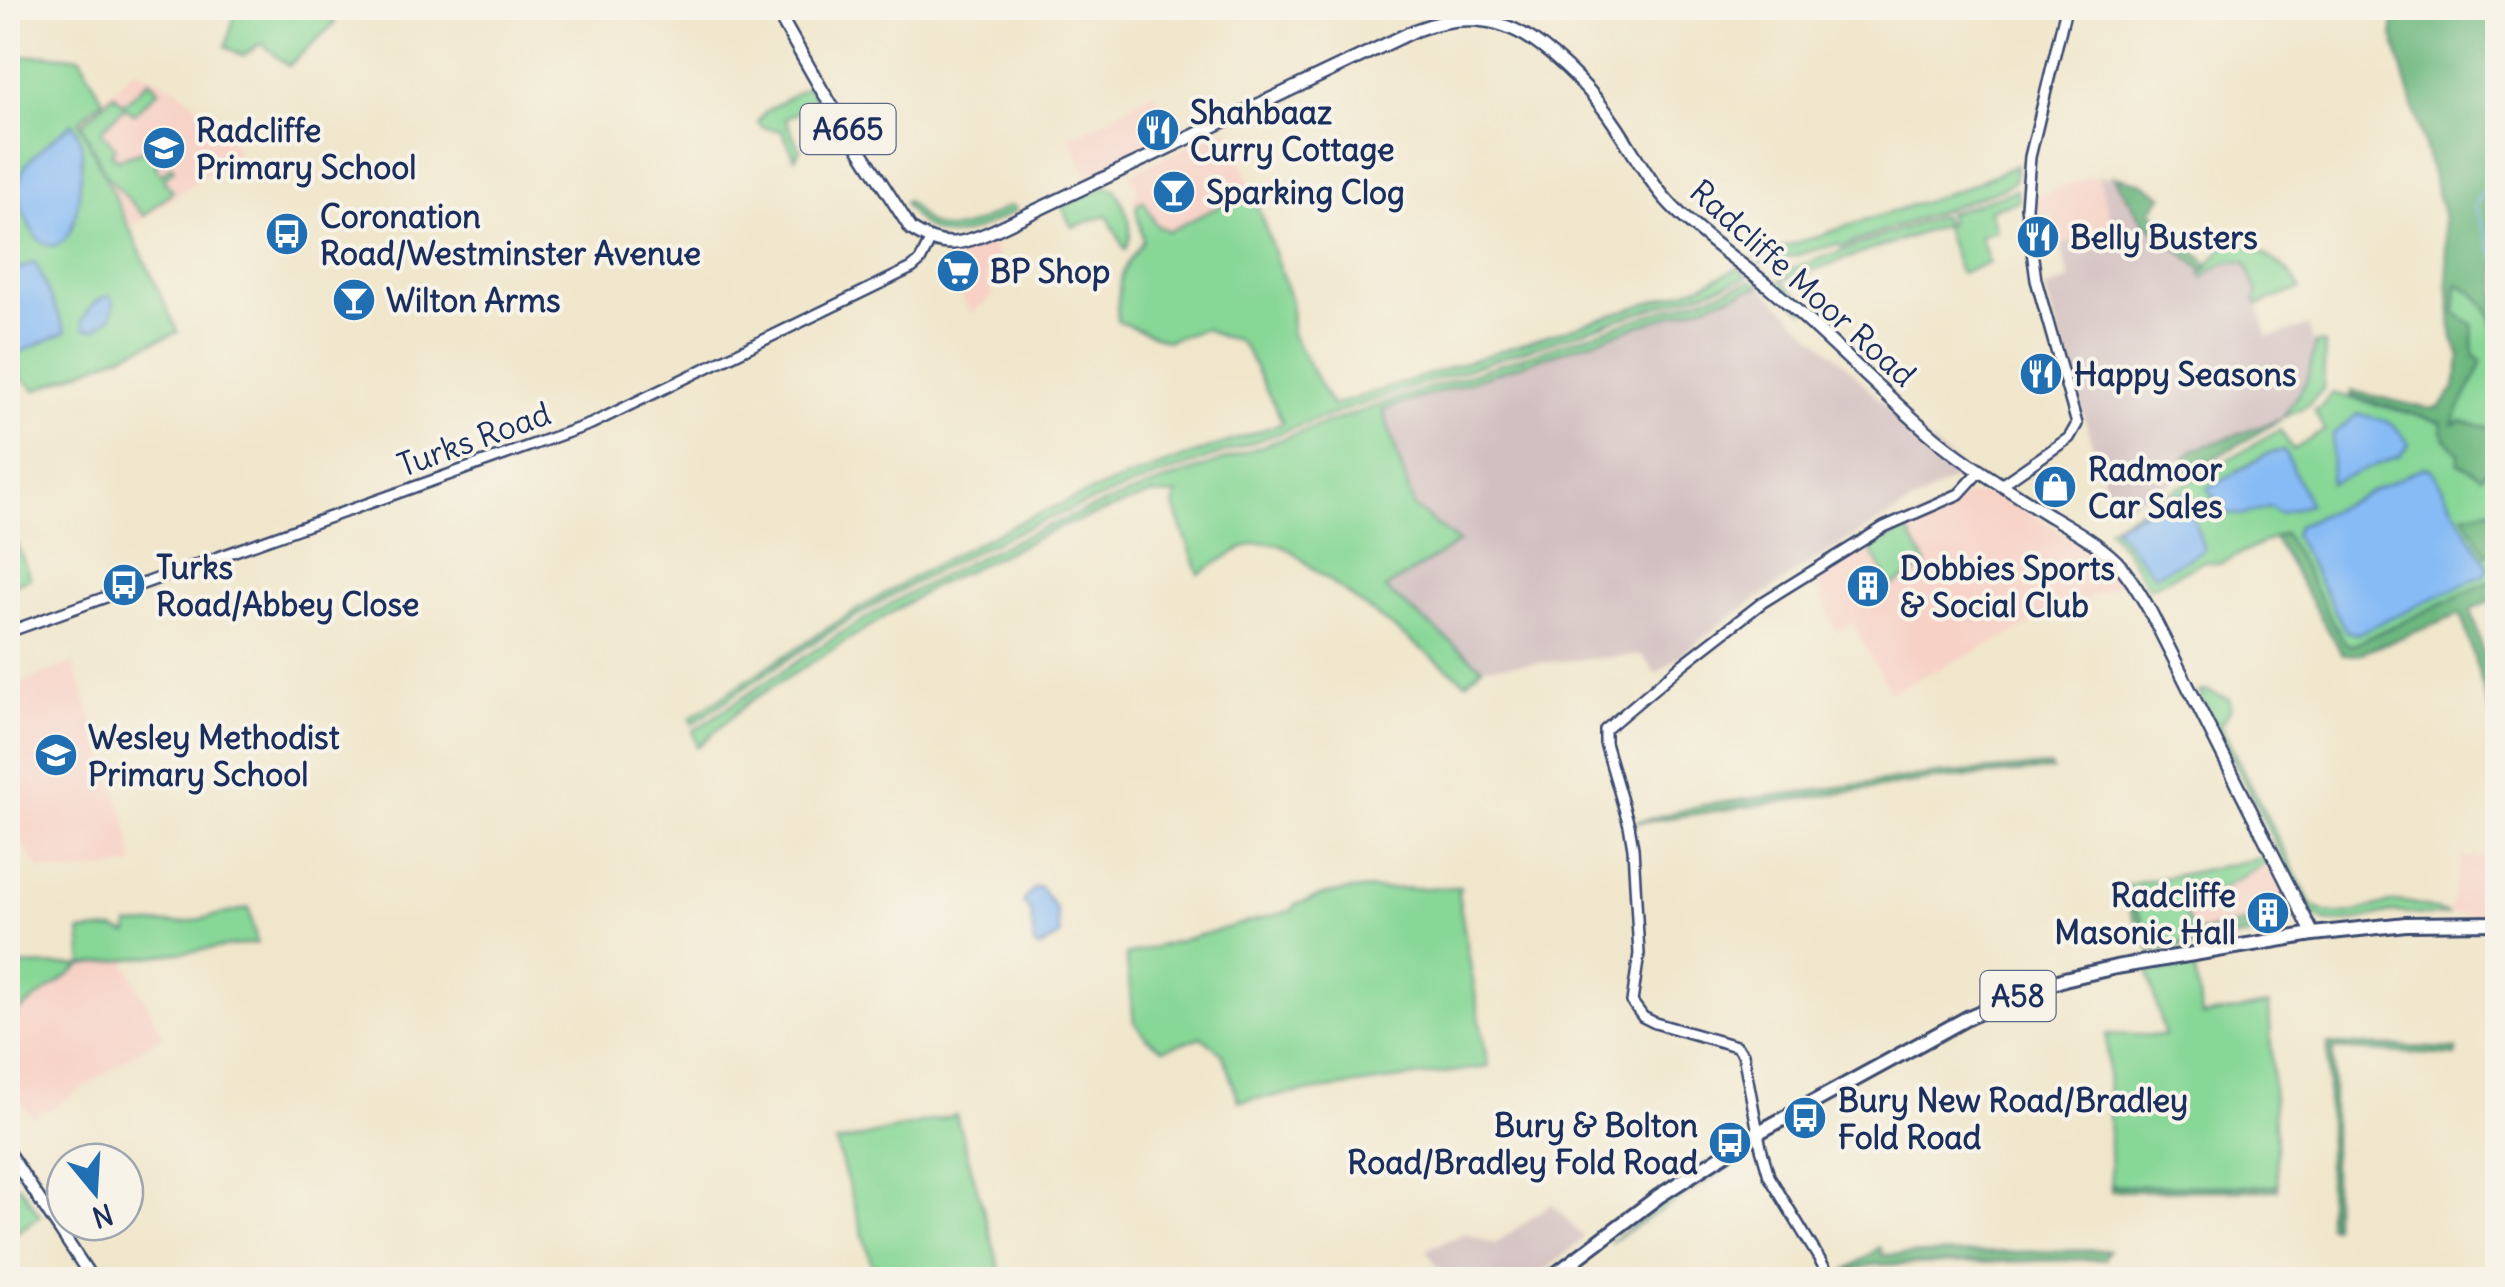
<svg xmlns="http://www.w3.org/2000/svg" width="2505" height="1287" viewBox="0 0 2505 1287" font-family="Delius,sans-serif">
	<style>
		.built { fill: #f7d1c6 }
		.industrial { fill: #d2bfbf }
		.green { fill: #87d796; stroke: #51837a; stroke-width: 2.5; fill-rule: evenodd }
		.forest { fill: #6db87f; stroke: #44746e; stroke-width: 2.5 }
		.water { fill: #87bbf5; stroke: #5175aa; stroke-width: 2.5 }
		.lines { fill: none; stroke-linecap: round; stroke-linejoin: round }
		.stream { stroke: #87bbf5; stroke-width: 2.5 }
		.tertiary-casing { stroke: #3b4a6e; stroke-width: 14 }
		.secondary-casing { stroke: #3b4a6e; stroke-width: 15 }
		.primary-casing { stroke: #3b4a6e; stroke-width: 16 }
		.trunk-casing { stroke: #3b4a6e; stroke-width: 18 }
		.tertiary { stroke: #fff; stroke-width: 9 }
		.secondary { stroke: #fff; stroke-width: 10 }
		.primary { stroke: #fff; stroke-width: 11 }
		.trunk { stroke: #fff; stroke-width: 12 }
		.labels { text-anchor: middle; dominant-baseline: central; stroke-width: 8; stroke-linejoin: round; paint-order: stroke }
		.shield { fill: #f7f3e8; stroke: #5d6a87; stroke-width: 2.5 }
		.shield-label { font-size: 30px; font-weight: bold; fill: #1b2f5e }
		.poi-label { font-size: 32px; font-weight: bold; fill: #1b2f5e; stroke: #f7f3e8; text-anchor: start }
		.street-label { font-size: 32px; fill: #1b2f5e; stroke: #f7f3e8 }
	</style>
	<rect width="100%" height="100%" fill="#f7f3e8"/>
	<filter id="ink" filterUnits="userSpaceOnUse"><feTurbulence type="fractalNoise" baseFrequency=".01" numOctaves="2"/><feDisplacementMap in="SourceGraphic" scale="20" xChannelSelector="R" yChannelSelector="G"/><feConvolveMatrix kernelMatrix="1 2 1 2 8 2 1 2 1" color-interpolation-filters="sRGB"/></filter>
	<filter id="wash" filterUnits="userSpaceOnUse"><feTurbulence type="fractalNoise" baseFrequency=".0048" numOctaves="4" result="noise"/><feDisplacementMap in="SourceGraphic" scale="40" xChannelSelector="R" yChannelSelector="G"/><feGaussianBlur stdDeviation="2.25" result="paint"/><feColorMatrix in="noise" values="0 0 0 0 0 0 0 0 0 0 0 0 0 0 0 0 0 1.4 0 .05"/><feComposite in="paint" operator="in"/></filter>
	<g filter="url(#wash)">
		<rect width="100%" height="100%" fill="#f0e6cb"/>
		<path class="built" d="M135,69L178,89L228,133L226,136L239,152L131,227L79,121Z
			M1153,92L1180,132L1087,177L1070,137L1104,121Z
			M1229,127L1252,190L1169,231L1156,225L1145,201L1138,204L1136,209L1132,197L1140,193L1131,173Z
			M2098,176L2114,230L2061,245L2052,214L2039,217L2038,213L2031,215V198L2088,177Z
			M990,241L1000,262L986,274L993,297L971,313L941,264Z
			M1995,491L2091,551L2121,582L1890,692L1853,624L1836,631L1815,578L1842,559L1911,520L1965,496Z
			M73,663L129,830L134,866L69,873L38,868L8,821V688Z
			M2462,857L2497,858V915L2449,914Z
			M2269,862L2293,910V917L2290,924L2283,928L2253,935L2247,922L2195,933L2182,910Z
			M125,961L163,1035L51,1109L43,1110L32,1118L11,1088L21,1081L8,1059V1019L83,965Z"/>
		<path class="industrial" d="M2098,176H2114L2142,220L2205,270L2231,238L2283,266L2295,279L2300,289L2258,304L2268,337L2309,326L2313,342L2316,343L2307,380L2282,419L2193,450L2186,457L2184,476L2116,510L2106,489L2045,289L2070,280L2061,245L2114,229Z
			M1760,286L1848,367L1885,406L1962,468L1955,478L1818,558L1729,618L1656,674L1642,655L1482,667L1384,588L1414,507L1382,410Z
			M1552,1203L1584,1238L1535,1279H1452L1437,1266L1426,1250L1465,1233L1495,1244Z"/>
		<path class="green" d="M237,8H326L325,9L335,23L288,66L262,43L243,56L226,46Z
			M46,55L80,57L103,100L79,121L178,332L36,390L21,378L8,351V58Z
			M149,80L159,90L134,114L125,107L102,129L103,134L116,148L111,153L118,160C129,152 136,157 150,146L154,151L151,154L156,158L166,149L169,153L155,167L161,175L171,166L174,169L163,180L173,191L144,216L105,174L82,124L114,94L124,104Z
			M808,86L817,103L785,118L800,150L795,158L782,131L762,127L758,122L765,112Z
			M2017,165L2014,182L2003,188L1842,247L1838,244L1763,264L1754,254L1766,253L1961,189Z
			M1106,186L1115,189C1126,209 1137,229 1125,250L1107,215L1072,227L1062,207Z
			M1252,190L1291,301L1292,334L1332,406L1700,286L1738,268L1748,277C1573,335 1397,390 1223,453C1145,481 1066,509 990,544C884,594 788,657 692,724L691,717L694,715C784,656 873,596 969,547C1069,495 1176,460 1283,423L1246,350L1237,340L1220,336L1205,329L1166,341L1117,321C1117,311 1119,279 1124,270C1129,259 1138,250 1143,240L1136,209L1138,204L1144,201L1156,225L1169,231Z
			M2017,190L2019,201L1990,209L1996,231L1980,235L1989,263L1960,273L1944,225L1781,281L1805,302L1804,311L1774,287L1791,269L1942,215L1946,224L1950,223L1947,213Z
			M906,201C916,207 920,218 930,224C957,239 986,218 1009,206L1014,207L1015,211C969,233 940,256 904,203Z
			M2231,238C2258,251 2286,261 2300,289L2258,305L2255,299L2258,293L2246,263C2227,257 2217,266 2203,278L2200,275Z
			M1753,281L1760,286L1383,410L1414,507L1459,542L1385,589L1482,667L1466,682L1306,563C1264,523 1240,550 1199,574L1174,506L1177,495L1153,494L1060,527L934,586L750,701L697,747L693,731C779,674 864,614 957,568C1047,522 1142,489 1237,455C1408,393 1581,338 1753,281Z
			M2456,284C2499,302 2497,332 2497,372C2497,391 2497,410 2497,430L2462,421L2451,425L2477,375L2481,362L2474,355L2472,324L2455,314Z
			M2316,343L2325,344L2323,389L2309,404L2282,419L2307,380Z
			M2332,393L2442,422C2445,448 2464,457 2485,471L2497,467V517L2488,509L2486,554L2497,545V578L2355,644L2348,645L2342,638L2284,533L2219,564L2204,561L2149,588L2127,552L2108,528L2280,430L2293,450L2325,430L2314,410L2321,407ZM2284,450L2280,513L2270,506L2237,471L2268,454ZM2427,467L2432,470L2487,565V571L2483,575L2357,634L2346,631L2294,535L2297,526Z
			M8,521L30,578L8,587Z
			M1907,529L1927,566L1891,586L1870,549Z
			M2207,691L2229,699C2234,710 2226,715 2220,725L2311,904C2342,929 2371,901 2403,902C2418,903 2435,910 2449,914C2442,914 2433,916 2425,915C2414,915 2405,911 2394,912C2365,916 2325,937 2306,905L2199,692Z
			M2267,857L2269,862L2183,910L2195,933L2196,942L2157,948L2124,886Z
			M1460,887L1458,894L1488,1067L1239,1101L1222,1053L1201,1037L1163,1049L1146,1037L1134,1022L1126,955L1293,910L1295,905L1323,895L1350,890Z
			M249,908L257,943L83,965L8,1019V966L83,965L80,932L113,929L128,934V925L183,923Z
			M2194,964L2202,1016L2269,1005L2278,1186H2111L2107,1034L2165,1036L2148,971H2169Z
			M956,1115L1003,1279H876L836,1143Z
			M1749,1149L1754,1152L1610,1242L1691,1182L1741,1150Z
			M19,1185L40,1216L17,1232L8,1219V1193Z"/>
		<path class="forest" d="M2401,8H2497V328C2487,307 2480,294 2457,284L2455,313L2472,324L2474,355L2481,361L2477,375L2452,424L2462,421L2497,430V467L2485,471L2482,476L2457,462L2459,453C2450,444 2439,436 2442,422L2350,396L2352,391L2429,409L2440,407L2454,390L2461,356L2453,340L2443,213L2393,35V19Z
			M2114,176L2143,183L2162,196L2151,211L2209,265L2204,271L2142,220Z
			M2282,419L2184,476L2186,457L2193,450Z
			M2488,509L2497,517L2498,545L2486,554L2464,514Z
			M2284,533L2342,638L2348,645L2355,644L2497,578V598L2471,609L2497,701V735L2461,614L2359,654L2343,655L2274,538Z
			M2050,766L2052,770L1940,779L1633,823L1703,805L1938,774Z
			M2117,884L2124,886L2157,948L2196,942L2195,933L2248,922L2253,935L2152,953Z
			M2328,1044L2456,1049V1056L2333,1049V1227L2328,1226Z
			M2111,1186H2278V1190L2111,1191Z
			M1880,1247L1883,1255L2109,1250L2105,1259L1873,1265L1844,1272L1847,1279H1839L1837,1277Z"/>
		<path class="water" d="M72,123C86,144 82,159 80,182C79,200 73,261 42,242C31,236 17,198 18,187C19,181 23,169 26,165C38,149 58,136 72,123Z
			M35,262L66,332L13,355L8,343V274Z
			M108,296L111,297L114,303L111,317L96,329H85L82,321C88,310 95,300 108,296Z
			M2358,414C2384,419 2395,420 2409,445L2399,456L2331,483L2333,434Z
			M2284,450L2309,504L2280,513L2269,507L2242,515L2223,513L2208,489L2268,454Z
			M2424,467L2432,470L2487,565V571L2484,575L2357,634L2346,631L2294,535L2297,526Z
			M2185,492L2204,550L2154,575L2113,526Z
			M1040,887L1056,909L1060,936L1039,948L1034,945L1031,912L1023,902L1033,889Z"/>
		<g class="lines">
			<path class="stream" d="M2498,167L2475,206L2498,262"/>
		</g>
	</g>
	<g filter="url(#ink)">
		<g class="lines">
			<g class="tertiary-casing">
				<path id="tertiary" d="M2001,485L2069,438L2077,424L2036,280L2026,207L2030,157L2066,8
					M8,632L591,424L912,268L920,261L930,241
					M1832,1280L1769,1176L1761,1148L1743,1054L1736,1046L1655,1023L1643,1017L1632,1002L1639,954L1633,848L1629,825L1605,743V730L1683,664L1763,602L1884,527L1959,494L1980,471"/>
			</g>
			<g class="secondary-casing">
				<path id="secondary" d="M8,1152L93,1280"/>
			</g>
			<g class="primary-casing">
				<path id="primary" d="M775,8L823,92L911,229C943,250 962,245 995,230L1416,30C1456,15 1494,15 1531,39C1563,61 1595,94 1616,126C1634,153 1650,183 1672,206C1702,237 1739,261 1772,289C1826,335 1875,386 1928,432C1965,464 2007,488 2047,514C2071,528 2096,542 2116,561C2130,576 2140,593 2150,611L2313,934"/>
			</g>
			<g class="trunk-casing">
				<path id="trunk" d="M1548,1280L1659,1196L1759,1132L1969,1017L2023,994L2064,979L2116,967L2313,934L2406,924L2498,923"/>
			</g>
			<use href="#tertiary" class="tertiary"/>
			<use href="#secondary" class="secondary"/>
			<use href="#primary" class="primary"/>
			<use href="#trunk" class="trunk"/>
		</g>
	</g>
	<defs>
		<g id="restaurant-disc" transform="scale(2.25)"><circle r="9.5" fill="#1f6fb2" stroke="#f7f3e8"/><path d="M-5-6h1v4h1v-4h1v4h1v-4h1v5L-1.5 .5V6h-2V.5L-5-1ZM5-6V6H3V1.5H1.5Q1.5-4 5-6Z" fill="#fff"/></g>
		<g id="school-disc" transform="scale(2.25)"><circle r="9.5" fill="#1f6fb2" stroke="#f7f3e8"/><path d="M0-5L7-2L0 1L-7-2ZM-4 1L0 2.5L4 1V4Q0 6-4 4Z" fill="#fff"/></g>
		<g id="bar-disc" transform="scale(2.25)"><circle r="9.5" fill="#1f6fb2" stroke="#f7f3e8"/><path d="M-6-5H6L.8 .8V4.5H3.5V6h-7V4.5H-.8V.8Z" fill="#fff"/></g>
		<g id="bus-disc" transform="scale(2.25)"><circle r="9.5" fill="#1f6fb2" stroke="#f7f3e8"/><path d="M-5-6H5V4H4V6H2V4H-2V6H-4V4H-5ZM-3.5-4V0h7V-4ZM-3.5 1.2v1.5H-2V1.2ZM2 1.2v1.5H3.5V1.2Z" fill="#fff"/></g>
		<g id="supermarket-disc" transform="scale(2.25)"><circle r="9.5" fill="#1f6fb2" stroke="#f7f3e8"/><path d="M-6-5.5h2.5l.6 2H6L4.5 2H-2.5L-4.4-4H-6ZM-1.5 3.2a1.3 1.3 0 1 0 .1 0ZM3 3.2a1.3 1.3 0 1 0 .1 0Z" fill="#fff"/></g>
		<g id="shop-disc" transform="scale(2.25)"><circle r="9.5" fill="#1f6fb2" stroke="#f7f3e8"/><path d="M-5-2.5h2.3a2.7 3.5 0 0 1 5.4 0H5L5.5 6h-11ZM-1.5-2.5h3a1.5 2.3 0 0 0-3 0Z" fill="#fff"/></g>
		<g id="building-disc" transform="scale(2.25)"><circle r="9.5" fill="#1f6fb2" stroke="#f7f3e8"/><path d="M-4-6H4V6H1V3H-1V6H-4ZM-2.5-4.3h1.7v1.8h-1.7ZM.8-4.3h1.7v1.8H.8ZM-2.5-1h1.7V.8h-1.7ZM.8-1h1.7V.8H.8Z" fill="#fff"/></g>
	</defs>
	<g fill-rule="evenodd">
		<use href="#restaurant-disc" x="1158" y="130"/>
		<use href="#school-disc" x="164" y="148"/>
		<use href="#bar-disc" x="1174" y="192"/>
		<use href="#bus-disc" x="287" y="234"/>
		<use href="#restaurant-disc" x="2038" y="237"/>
		<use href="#supermarket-disc" x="958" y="271"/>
		<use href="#bar-disc" x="354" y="300"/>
		<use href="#restaurant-disc" x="2041" y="374"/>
		<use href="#shop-disc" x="2055" y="487"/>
		<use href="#bus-disc" x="124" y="585"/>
		<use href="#building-disc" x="1868" y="586"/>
		<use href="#school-disc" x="56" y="755"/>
		<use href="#building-disc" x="2268" y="913"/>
		<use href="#bus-disc" x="1805" y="1118"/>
		<use href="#bus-disc" x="1730" y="1143"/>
	</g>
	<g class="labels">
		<g class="shield">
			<rect x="800.5" y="104" width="95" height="50" rx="8"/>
			<rect x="1980.5" y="971" width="75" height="50" rx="8"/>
		</g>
		<g class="shield-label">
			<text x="848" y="129">A665</text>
			<text x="2018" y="996">A58</text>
		</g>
		<g class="poi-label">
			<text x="1190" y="112">Shahbaaz<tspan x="1190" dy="37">Curry Cottage</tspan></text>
			<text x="196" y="130">Radcliffe<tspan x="196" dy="37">Primary School</tspan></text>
			<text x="1206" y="192">Sparking Clog</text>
			<text x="320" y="216">Coronation<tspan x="320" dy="37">Road/Westminster Avenue</tspan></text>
			<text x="2070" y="237">Belly Busters</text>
			<text x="990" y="271">BP Shop</text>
			<text x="386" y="300">Wilton Arms</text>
			<text x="2074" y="374">Happy Seasons</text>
			<text x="2088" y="469">Radmoor<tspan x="2088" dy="37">Car Sales</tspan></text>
			<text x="156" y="567">Turks<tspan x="156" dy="37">Road/Abbey Close</tspan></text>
			<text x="1900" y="568">Dobbies Sports<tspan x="1900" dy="37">&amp; Social Club</tspan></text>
			<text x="88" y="737">Wesley Methodist<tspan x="88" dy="37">Primary School</tspan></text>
			<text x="2236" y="895" text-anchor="end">Radcliffe<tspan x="2236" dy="37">Masonic Hall</tspan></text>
			<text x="1838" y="1100">Bury New Road/Bradley<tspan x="1838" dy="37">Fold Road</tspan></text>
			<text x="1698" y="1125" text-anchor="end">Bury &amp; Bolton<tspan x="1698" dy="37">Road/Bradley Fold Road</tspan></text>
		</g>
		<g class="street-label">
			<text transform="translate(1803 283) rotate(42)">Radcliffe Moor Road</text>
			<text transform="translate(474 439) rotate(-20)">Turks Road</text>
		</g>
	</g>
	<rect width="2505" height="1287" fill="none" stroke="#f7f3e8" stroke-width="40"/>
	<g transform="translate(95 1192) rotate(162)"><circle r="48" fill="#f7f3e8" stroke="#9fa5b1" stroke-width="2.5"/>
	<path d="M0-8L18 38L0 25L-18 38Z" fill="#1f6fb2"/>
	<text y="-15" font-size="28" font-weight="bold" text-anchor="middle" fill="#1b2f5e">N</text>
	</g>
</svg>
